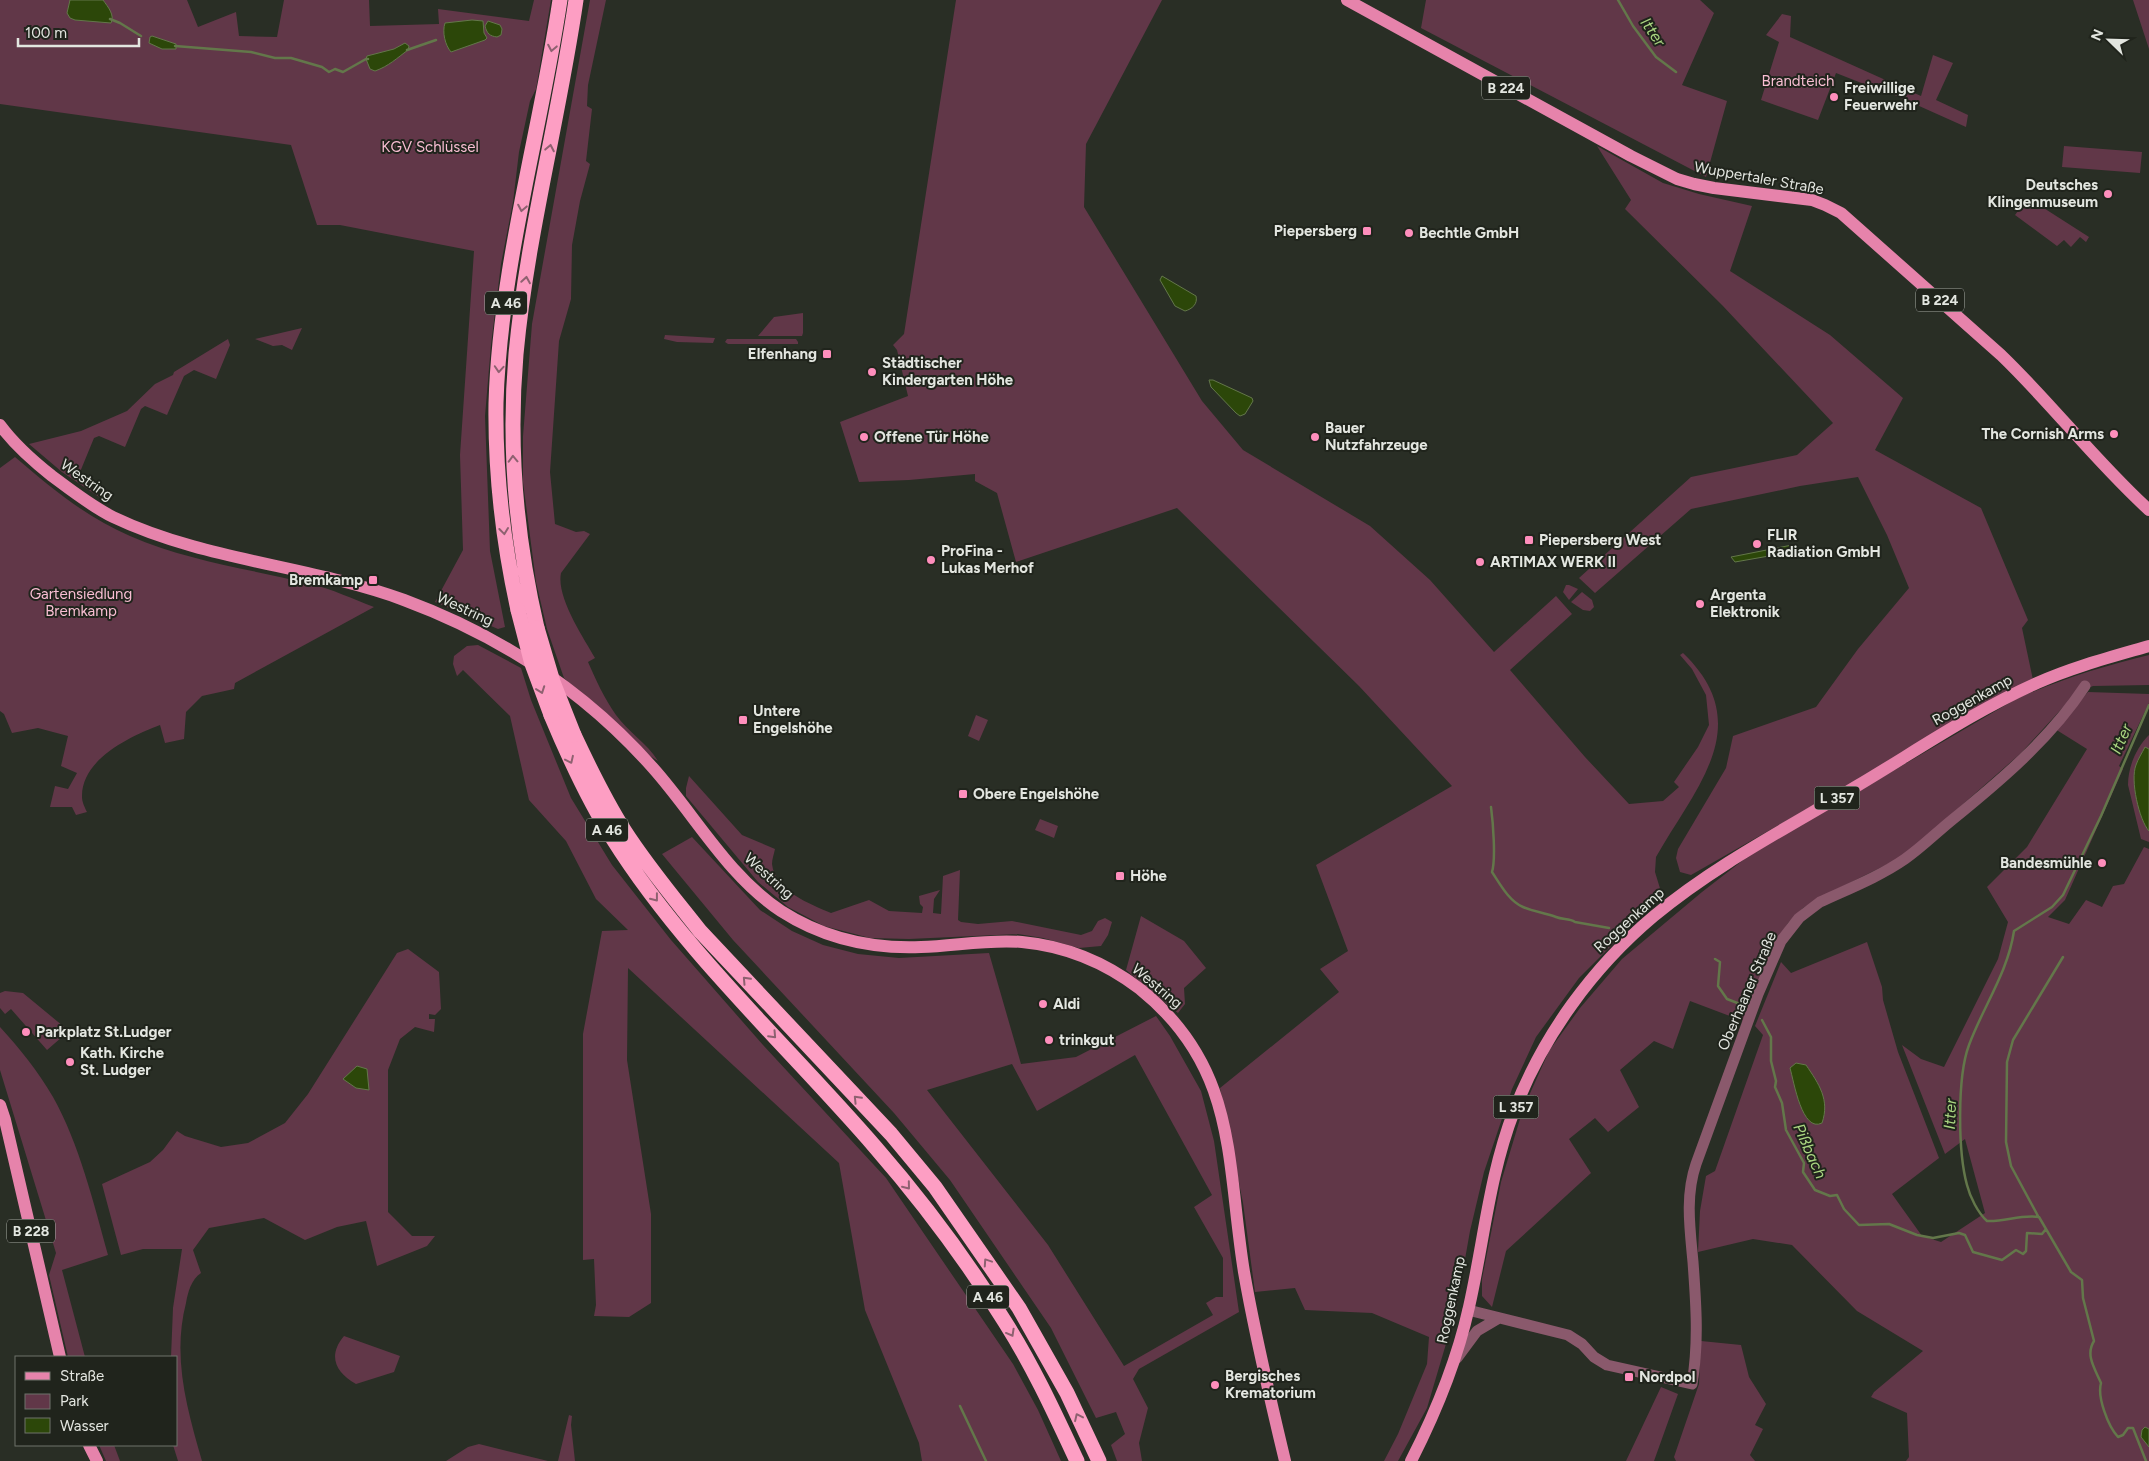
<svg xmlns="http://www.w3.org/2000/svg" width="2149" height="1461" viewBox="0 0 2149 1461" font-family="Figtree,sans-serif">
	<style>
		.green { fill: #613748; fill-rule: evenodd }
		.water { fill: #2c4709; stroke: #63774a }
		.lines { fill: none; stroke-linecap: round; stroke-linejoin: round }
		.stream { stroke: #63774a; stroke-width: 2.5 }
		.minor { stroke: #8a596c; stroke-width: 11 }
		.major { stroke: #e683ab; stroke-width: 12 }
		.highway { stroke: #fd9ec3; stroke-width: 15 }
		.highway-bridge { stroke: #fd9ec3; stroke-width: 15 }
		.oneway { stroke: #8e6170 }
		.poi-dot { fill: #fe8ebc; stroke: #20241c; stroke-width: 2 }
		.labels { text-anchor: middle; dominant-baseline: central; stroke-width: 4; stroke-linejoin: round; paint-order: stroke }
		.shield { fill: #20241c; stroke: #a8aca5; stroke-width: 1 }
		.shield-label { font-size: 14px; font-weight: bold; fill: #e3e6e0 }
		.park-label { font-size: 15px; fill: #f9bed3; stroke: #20241c }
		.poi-label { font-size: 15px; font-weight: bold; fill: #e3e6e0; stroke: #20241c; text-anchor: start }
		.street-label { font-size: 15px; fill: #e3e6e0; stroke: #20241c }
		.water-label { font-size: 16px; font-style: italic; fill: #aad681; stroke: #20241c }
	</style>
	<rect width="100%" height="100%" fill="#292e25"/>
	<path class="green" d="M0,0H187L198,27L236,12L239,36L277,37L284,0H369L370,26L439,24L438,9L529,21L534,0H551L536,89L530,101L519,152L513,202L501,264L491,345L485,416L490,551L505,627L498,629L435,602L463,550L460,455L474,251L340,225H317L291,145L0,104Z
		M590,0H606L588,85L587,106L592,109L586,161L590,164L580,201L572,245L571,299L559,341L550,472L555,524L576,532L584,531L590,534L561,573C556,597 583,637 595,658L588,662C596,680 604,698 616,715C628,732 647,743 658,761L647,754L564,678L547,629L536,582L523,482V436L532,324Z
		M956,0H1162L1086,144L1084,207L1202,401L1243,450L1370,526L1430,580L1494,652L1556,596L1572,614L1510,670L1585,757L1629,804L1663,801L1679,787L1674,782L1698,747L1709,725L1706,695L1692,669L1680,655L1683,653C1758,725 1695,788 1656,857L1655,872L1662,895L1579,978L1536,1037L1512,1089L1484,1172L1470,1231L1456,1310L1427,1408L1398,1461H1384L1398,1434L1427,1364L1429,1337L1372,1313L1305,1310L1295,1288L1255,1292L1243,1203L1220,1088L1339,992L1320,969L1348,951L1316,865L1452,786L1359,686L1177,508L1016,562L997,493L975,481V474L909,480L859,482L840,422L908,396L897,350L893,345L904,334Z
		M1426,0H1700L1714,13L1682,85L1727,101L1706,177L1421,28Z
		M2133,0H2149V49Z
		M1782,14L1791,16L1790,37L1921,96L1933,55L1953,63L1936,100L1968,115L1966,127L1879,88L1872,94L1862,89L1864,84L1836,73L1818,120L1761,100L1779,42L1766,35Z
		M1597,146L1663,183L1699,194L1752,206L1730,271L1830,335L1903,398L1875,450L1981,508L2028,620L2022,628L2033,680L1691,875L1680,872L1676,858L1678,849L1726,768L1733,736L1816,707L1858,649L1909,588L1887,535L1858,477L1800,486L1691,509L1595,593L1579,578L1691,477L1797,455L1833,423L1722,305L1625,209L1631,200Z
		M2064,146L2142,152L2140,173L2062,167Z
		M2028,198L2089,237L2086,242L2080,237L2071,247L2064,240L2057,246L2015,215Z
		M803,313V333L802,336H758L774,317Z
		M302,328L292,350L282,345L273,346L255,339Z
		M665,335L715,338L713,343L677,342L664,339Z
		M228,339L230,345L216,379L194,370L184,376L167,415L145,406L141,409L125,447L99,436L94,438L80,472L108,503L62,472L29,444L81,431L127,411L155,384L173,375L174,372Z
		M727,339H796L798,342V344H728L725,342Z
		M15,457C51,488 86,517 130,536C187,561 250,569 310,584C332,589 353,599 374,607L235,683L234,689L202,696L186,712L184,739L165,743L160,725C131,736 81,759 82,797C82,802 85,808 87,812L76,815L72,807H50L55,786L68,789L77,773L61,766L68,736L38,728L12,733L4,714L0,711V468Z
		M1566,585H1569L1578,589L1569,600L1563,592Z
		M1582,592L1592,600L1594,607L1590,611L1583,610L1571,602Z
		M478,645L521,668L531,700L571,798L612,865L671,940L763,1045L886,1178L1013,1364L1038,1410L1061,1461H922L919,1443L865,1310L839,1163L628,968L627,1060L651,1214V1303L629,1317L594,1316L596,1305L594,1259L583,1260V1034L602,931L628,930L596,899L566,841L529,800L510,716L463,670L457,676L453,664L454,656L467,646Z
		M2149,655V685L2093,686L2076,693L2021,753L1904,856L1823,896L1803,908L1788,923L1772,949L1743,1021L1690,1001L1673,1049L1654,1041L1620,1070L1639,1107L1608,1132L1595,1118L1569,1139L1591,1173L1506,1251L1492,1307L1482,1296V1279L1501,1182L1523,1109L1549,1051L1580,1008L1622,959L1702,892L1751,854L2016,699C2059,680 2103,666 2149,655Z
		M2088,692L2149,694V703L2119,766L2123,769L2065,900L2048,917L2069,924L2086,900L2102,907L2113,886L2124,884L2144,847L2149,849V1461H1906L1909,1457L1907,1413L1871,1397L1874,1392L1923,1351L1857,1311L1792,1245L1753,1239L1698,1252L1700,1211L1706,1176L1715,1171L1763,1035L1755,1026L1781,962L1791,973L1867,942L1882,987L1883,1000L1898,1052L1939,1158L1892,1194L1922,1236L1941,1242L1985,1213L1965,1139L1945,1154L1902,1045L1921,1059L1944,1067L1998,959L2008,922L1987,887L2027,847L2087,749L2055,729Z
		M976,715L988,720L979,741L968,736Z
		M2149,735V842L2141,839L2128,785C2128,767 2136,748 2149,735Z
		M689,776L742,835L775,849C774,854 772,859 772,864C775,891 810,904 831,913L869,900L889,911L922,913L923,907L920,904L919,896L940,890L934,899L933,913L941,914L943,876L960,870L958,920L961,922L978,924L1012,921L1081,935L1092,931L1098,921L1105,918L1112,922L1108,935L1101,946L1079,948L1043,938L1018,934L909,939L870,938L824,926L788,907L758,882L686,796V788Z
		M1040,819L1058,826L1054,838L1035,830Z
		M692,837L760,910L792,931L823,945L858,954L899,958L989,953L1021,1064L1076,1057L1156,1016L1170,1036L1201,1091L1214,1141L1239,1312L1139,1369L1133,1379L1148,1408L1139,1443L1142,1461H1117L1111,1445L1125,1434L1116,1412L1096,1418L1051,1328L950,1180L894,1113L733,940L662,854ZM1135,1055L1212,1195L1194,1207L1223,1258V1297H1216L1206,1303L1213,1315L1124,1366L1048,1245L927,1090L1012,1064L1037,1111Z
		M1141,916L1184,941L1206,968L1184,988L1185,1004L1178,1013L1126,970Z
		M408,949L439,972L441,1009L435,1015L429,1014V1019H435L434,1032L415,1027L400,1039L388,1070V1212L412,1236H435L427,1246L377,1266L366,1221L337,1227L305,1240L264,1218L209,1228L193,1250L201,1273C191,1280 188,1292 186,1303C172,1357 187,1409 202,1461H178L173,1445H176V1357H171L173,1308L182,1249H143L121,1255L102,1184L150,1162L163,1150L177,1131L185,1136L221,1147L248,1143L285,1123L308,1094L397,953Z
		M5,991L23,993L69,1031L47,1050L11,1009L5,1014L0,1008V993Z
		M0,1027C20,1049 38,1071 53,1097C79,1143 94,1204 108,1255L62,1270L85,1357H68L49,1275L56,1253L0,1070Z
		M344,1336L400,1356L394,1372L356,1384C336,1373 327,1356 344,1336Z
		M1701,1341L1741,1345L1749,1377L1766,1404L1755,1425L1763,1429L1750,1455L1755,1461H1676L1674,1457L1699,1384Z
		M1661,1387L1678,1394L1654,1461H1626Z
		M569,1415L572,1416L571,1425L575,1461H558Z
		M479,1444L548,1461H446L468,1447Z
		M99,1445H114L120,1461H106Z"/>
	<path class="water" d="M70,0H103C108,7 115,15 111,23L75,20L70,18L67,13Z
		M472,20L483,21L484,33L487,38L485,40L451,52C445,45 442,32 445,23Z
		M488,21L500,25L502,29L501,35L497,37C490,36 487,34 485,26Z
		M152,36L176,44V49H162L149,43L150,37Z
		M405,43L409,46L408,50C397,58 389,66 375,71L370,69L366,59L367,56L394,49Z
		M1162,276L1196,296C1198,304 1192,309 1185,311L1175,306L1160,280Z
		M1209,380H1213L1252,398L1253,401L1245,414L1240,416L1236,413L1211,387Z
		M1792,545L1786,553L1735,562L1731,557Z
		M2145,747L2149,749V831C2139,820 2130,780 2136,765C2138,759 2142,753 2145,747Z
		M1796,1063L1806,1065C1819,1084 1830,1100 1822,1123C1802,1133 1794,1082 1790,1068Z
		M357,1066L367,1069L369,1090L356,1088L343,1079Z
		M2145,1427L2149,1429V1447L2141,1437L2142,1430Z"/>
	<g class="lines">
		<path class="stream" d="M1618,0L1633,26L1656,57L1676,72
			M110,19L120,23L141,36
			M175,46L251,52L275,58H291L322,67L329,72L335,69L343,72L366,59H368
			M407,50L436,40
			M1491,807C1493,822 1496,859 1492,872C1500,884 1509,901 1523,907C1534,912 1546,913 1556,917C1563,920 1569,918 1575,922L1609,928
			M1715,959L1720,962L1718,986L1727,999L1740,1004
			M1762,1020L1771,1037V1061L1776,1081L1775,1087L1782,1103L1786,1130L1804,1163L1803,1172L1815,1190L1830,1196L1837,1195L1844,1209L1859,1225L1889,1224L1917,1235L1933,1238L1959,1233L1965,1235L1973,1252L2002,1260L2016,1250L2023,1254L2026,1251L2027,1233L2042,1234L2046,1229
			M2038,1216L2011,1166L2006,1142L2007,1062L2013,1040L2063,957
			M960,1406L986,1461
			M2146,1461L2133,1428H2128L2123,1435L2118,1437C2108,1426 2097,1397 2101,1383C2095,1369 2085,1355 2094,1341L2083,1298L2082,1280L2071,1272L2039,1217C2021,1214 2005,1222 1987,1221C1978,1213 1970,1197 1967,1185C1958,1152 1957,1077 1969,1045C1983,1007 2008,972 2014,931L2052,907L2063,895L2101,816L2149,705"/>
		<path class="minor" d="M1468,1310L1568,1335L1582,1344L1594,1357L1607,1365L1692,1384C1699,1343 1696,1303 1693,1262C1690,1229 1685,1196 1696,1164L1758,994L1781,941L1799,918L1820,902C1848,889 1879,877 1905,859C1921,848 1936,833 1952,820C2000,781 2050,739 2085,686
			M1457,1358L1477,1331L1499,1318"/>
		<path class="major" d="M1347,0L1631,156L1677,179L1694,184L1714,188L1812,200L1825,205L1841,213L2001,355C2053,405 2096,462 2149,510
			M0,425C14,444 33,461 52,476C72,491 91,506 113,517C205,561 309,565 404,600C501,636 584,690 653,768C695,815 727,875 781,911C823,938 872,949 921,947C955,946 988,939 1022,942C1065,946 1106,963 1140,989C1238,1068 1226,1160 1244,1272C1255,1336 1270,1398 1285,1461
			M0,1105L5,1120L60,1357
			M89,1445L97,1461
			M1411,1461C1436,1412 1457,1361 1469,1307C1484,1241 1489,1176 1514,1111C1543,1036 1592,968 1654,916C1715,865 1789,827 1857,786C1916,751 1974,711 2037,683C2073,667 2111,657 2149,646"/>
		<path class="highway" d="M518,610C503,542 495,472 496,403C500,267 540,134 560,0
			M537,628C516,538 508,447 516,354C527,235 559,118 576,0
			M551,715C569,758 588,800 613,839C684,952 789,1047 876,1148C923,1202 967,1261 1005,1322C1033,1366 1055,1414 1077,1461
			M574,735C589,767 605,800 624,830C647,866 674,898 700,931L891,1134L935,1187L1019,1308L1067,1393L1099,1461"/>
		<path class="highway-bridge" d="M518,610L532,664L551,715
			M537,628L553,682L574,735"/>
	</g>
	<defs><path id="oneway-chevron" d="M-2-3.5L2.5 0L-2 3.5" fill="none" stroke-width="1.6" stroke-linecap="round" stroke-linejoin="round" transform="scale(1.25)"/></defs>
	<g class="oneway">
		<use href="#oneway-chevron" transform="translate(552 48) rotate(101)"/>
		<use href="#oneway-chevron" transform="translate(550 148) rotate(-79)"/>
		<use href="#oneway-chevron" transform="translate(522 208) rotate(101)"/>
		<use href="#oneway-chevron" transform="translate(526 280) rotate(-81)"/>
		<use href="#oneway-chevron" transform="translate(499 369) rotate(94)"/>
		<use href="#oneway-chevron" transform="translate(513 459) rotate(-92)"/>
		<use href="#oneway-chevron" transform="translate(504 531) rotate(83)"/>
		<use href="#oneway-chevron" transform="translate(541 690) rotate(70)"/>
		<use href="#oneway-chevron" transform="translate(570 760) rotate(65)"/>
		<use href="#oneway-chevron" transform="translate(655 898) rotate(52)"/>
		<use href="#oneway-chevron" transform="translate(746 980) rotate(-133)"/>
		<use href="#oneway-chevron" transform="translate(773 1035) rotate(47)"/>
		<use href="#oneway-chevron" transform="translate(857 1099) rotate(-134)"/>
		<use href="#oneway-chevron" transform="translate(907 1186) rotate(51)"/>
		<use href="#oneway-chevron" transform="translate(987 1262) rotate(-124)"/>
		<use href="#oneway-chevron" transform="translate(1011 1333) rotate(61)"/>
		<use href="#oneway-chevron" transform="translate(1078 1417) rotate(-115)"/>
	</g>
	<g class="poi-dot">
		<circle cx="1834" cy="97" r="5"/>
		<circle cx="2108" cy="194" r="5"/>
		<rect x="1362" y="226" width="10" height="10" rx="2.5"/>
		<circle cx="1409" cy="233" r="5"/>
		<rect x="822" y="349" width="10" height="10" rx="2.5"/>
		<circle cx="872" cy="372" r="5"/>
		<circle cx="2114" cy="434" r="5"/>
		<circle cx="864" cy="437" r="5"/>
		<circle cx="1315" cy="437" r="5"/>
		<rect x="1524" y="535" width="10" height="10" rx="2.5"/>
		<circle cx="1757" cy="544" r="5"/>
		<circle cx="931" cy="560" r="5"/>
		<circle cx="1480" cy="562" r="5"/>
		<rect x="368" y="575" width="10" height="10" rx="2.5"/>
		<circle cx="1700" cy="604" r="5"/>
		<rect x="738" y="715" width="10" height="10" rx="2.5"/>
		<rect x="958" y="789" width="10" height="10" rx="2.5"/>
		<circle cx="2102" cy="863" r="5"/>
		<rect x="1115" y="871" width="10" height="10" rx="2.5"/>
		<circle cx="1043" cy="1004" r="5"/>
		<circle cx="26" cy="1032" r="5"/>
		<circle cx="1049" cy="1040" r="5"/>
		<circle cx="70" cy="1062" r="5"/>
		<rect x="1624" y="1372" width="10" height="10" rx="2.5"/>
		<circle cx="1215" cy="1385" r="5"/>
	</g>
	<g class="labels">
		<g class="shield">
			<rect x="1482" y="76.5" width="48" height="23" rx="4"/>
			<rect x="1916" y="288.5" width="48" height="23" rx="4"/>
			<rect x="485" y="291.5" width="42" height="23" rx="4"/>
			<rect x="1814.5" y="786.5" width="45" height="23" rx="4"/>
			<rect x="586" y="818.5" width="42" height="23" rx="4"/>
			<rect x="1493.5" y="1095.5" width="45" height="23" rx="4"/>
			<rect x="7" y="1219.5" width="48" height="23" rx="4"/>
			<rect x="967" y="1285.5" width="42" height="23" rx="4"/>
		</g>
		<g class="shield-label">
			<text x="1506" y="88">B 224</text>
			<text x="1940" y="300">B 224</text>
			<text x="506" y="303">A 46</text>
			<text x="1837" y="798">L 357</text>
			<text x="607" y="830">A 46</text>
			<text x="1516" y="1107">L 357</text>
			<text x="31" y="1231">B 228</text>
			<text x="988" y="1297">A 46</text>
		</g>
		<g class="park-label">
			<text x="1798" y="81">Brandteich</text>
			<text x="430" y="147">KGV Schlüssel</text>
			<text x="81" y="594">Gartensiedlung<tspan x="81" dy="17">Bremkamp</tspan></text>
		</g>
		<g class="poi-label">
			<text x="1844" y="88">Freiwillige<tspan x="1844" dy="17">Feuerwehr</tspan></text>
			<text x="2098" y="185" text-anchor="end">Deutsches<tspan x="2098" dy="17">Klingenmuseum</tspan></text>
			<text x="1357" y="231" text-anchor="end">Piepersberg</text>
			<text x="1419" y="233">Bechtle GmbH</text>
			<text x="817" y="354" text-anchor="end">Elfenhang</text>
			<text x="882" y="363">Städtischer<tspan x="882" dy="17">Kindergarten Höhe</tspan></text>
			<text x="1325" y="428">Bauer<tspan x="1325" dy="17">Nutzfahrzeuge</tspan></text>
			<text x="2104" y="434" text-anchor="end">The Cornish Arms</text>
			<text x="874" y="437">Offene Tür Höhe</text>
			<text x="1767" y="535">FLIR<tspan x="1767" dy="17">Radiation GmbH</tspan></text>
			<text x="1539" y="540">Piepersberg West</text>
			<text x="941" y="551">ProFina -<tspan x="941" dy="17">Lukas Merhof</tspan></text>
			<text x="1490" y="562">ARTIMAX WERK II</text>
			<text x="363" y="580" text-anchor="end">Bremkamp</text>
			<text x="1710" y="595">Argenta<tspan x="1710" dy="17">Elektronik</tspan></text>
			<text x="753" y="711">Untere<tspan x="753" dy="17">Engelshöhe</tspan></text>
			<text x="973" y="794">Obere Engelshöhe</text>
			<text x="2092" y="863" text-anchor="end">Bandesmühle</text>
			<text x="1130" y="876">Höhe</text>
			<text x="1053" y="1004">Aldi</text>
			<text x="36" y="1032">Parkplatz St.Ludger</text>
			<text x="1059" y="1040">trinkgut</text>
			<text x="80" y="1053">Kath. Kirche<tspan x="80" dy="17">St. Ludger</tspan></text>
			<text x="1225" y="1376">Bergisches<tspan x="1225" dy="17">Krematorium</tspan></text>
			<text x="1639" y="1377">Nordpol</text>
		</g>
		<g class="street-label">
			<text transform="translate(1759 178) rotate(10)">Wuppertaler Straße</text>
			<text transform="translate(87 480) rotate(35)">Westring</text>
			<text transform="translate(465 609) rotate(25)">Westring</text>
			<text transform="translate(1972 700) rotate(-29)">Roggenkamp</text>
			<text transform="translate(769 876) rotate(42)">Westring</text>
			<text transform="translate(1629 920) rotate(-42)">Roggenkamp</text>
			<text transform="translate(1157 986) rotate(40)">Westring</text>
			<text transform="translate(1747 991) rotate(-67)">Oberhaaner Straße</text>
			<text transform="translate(1451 1300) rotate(-78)">Roggenkamp</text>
		</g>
		<g class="water-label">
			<text transform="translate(1653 32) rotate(56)">Itter</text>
			<text transform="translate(2121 739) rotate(-66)">Itter</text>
			<text transform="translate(1950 1114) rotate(-87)">Itter</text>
			<text transform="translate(1810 1151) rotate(66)">Pißbach</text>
		</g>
	</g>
	<rect x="15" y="1356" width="162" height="90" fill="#20241c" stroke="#6e726a"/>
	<rect x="25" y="1372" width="25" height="8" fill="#e683ab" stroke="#6e726a"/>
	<text x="60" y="1381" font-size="15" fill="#e3e6e0">Straße</text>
	<rect x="25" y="1394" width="25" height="15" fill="#613748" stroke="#6e726a"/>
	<text x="60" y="1406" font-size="15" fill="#e3e6e0">Park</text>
	<rect x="25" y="1418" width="25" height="15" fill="#2c4709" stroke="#6e726a"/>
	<text x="60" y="1431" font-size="15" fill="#e3e6e0">Wasser</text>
	<g transform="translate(2109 40) rotate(293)" stroke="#20241c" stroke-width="4" paint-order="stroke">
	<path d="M0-4L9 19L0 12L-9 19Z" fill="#e3e6e0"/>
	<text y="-8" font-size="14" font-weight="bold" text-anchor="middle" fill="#e3e6e0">N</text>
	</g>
	<path d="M18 38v8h121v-8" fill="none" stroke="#e3e6e0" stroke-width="2.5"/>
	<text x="25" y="38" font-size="15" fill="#e3e6e0" stroke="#20241c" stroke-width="4" paint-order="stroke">100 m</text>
</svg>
